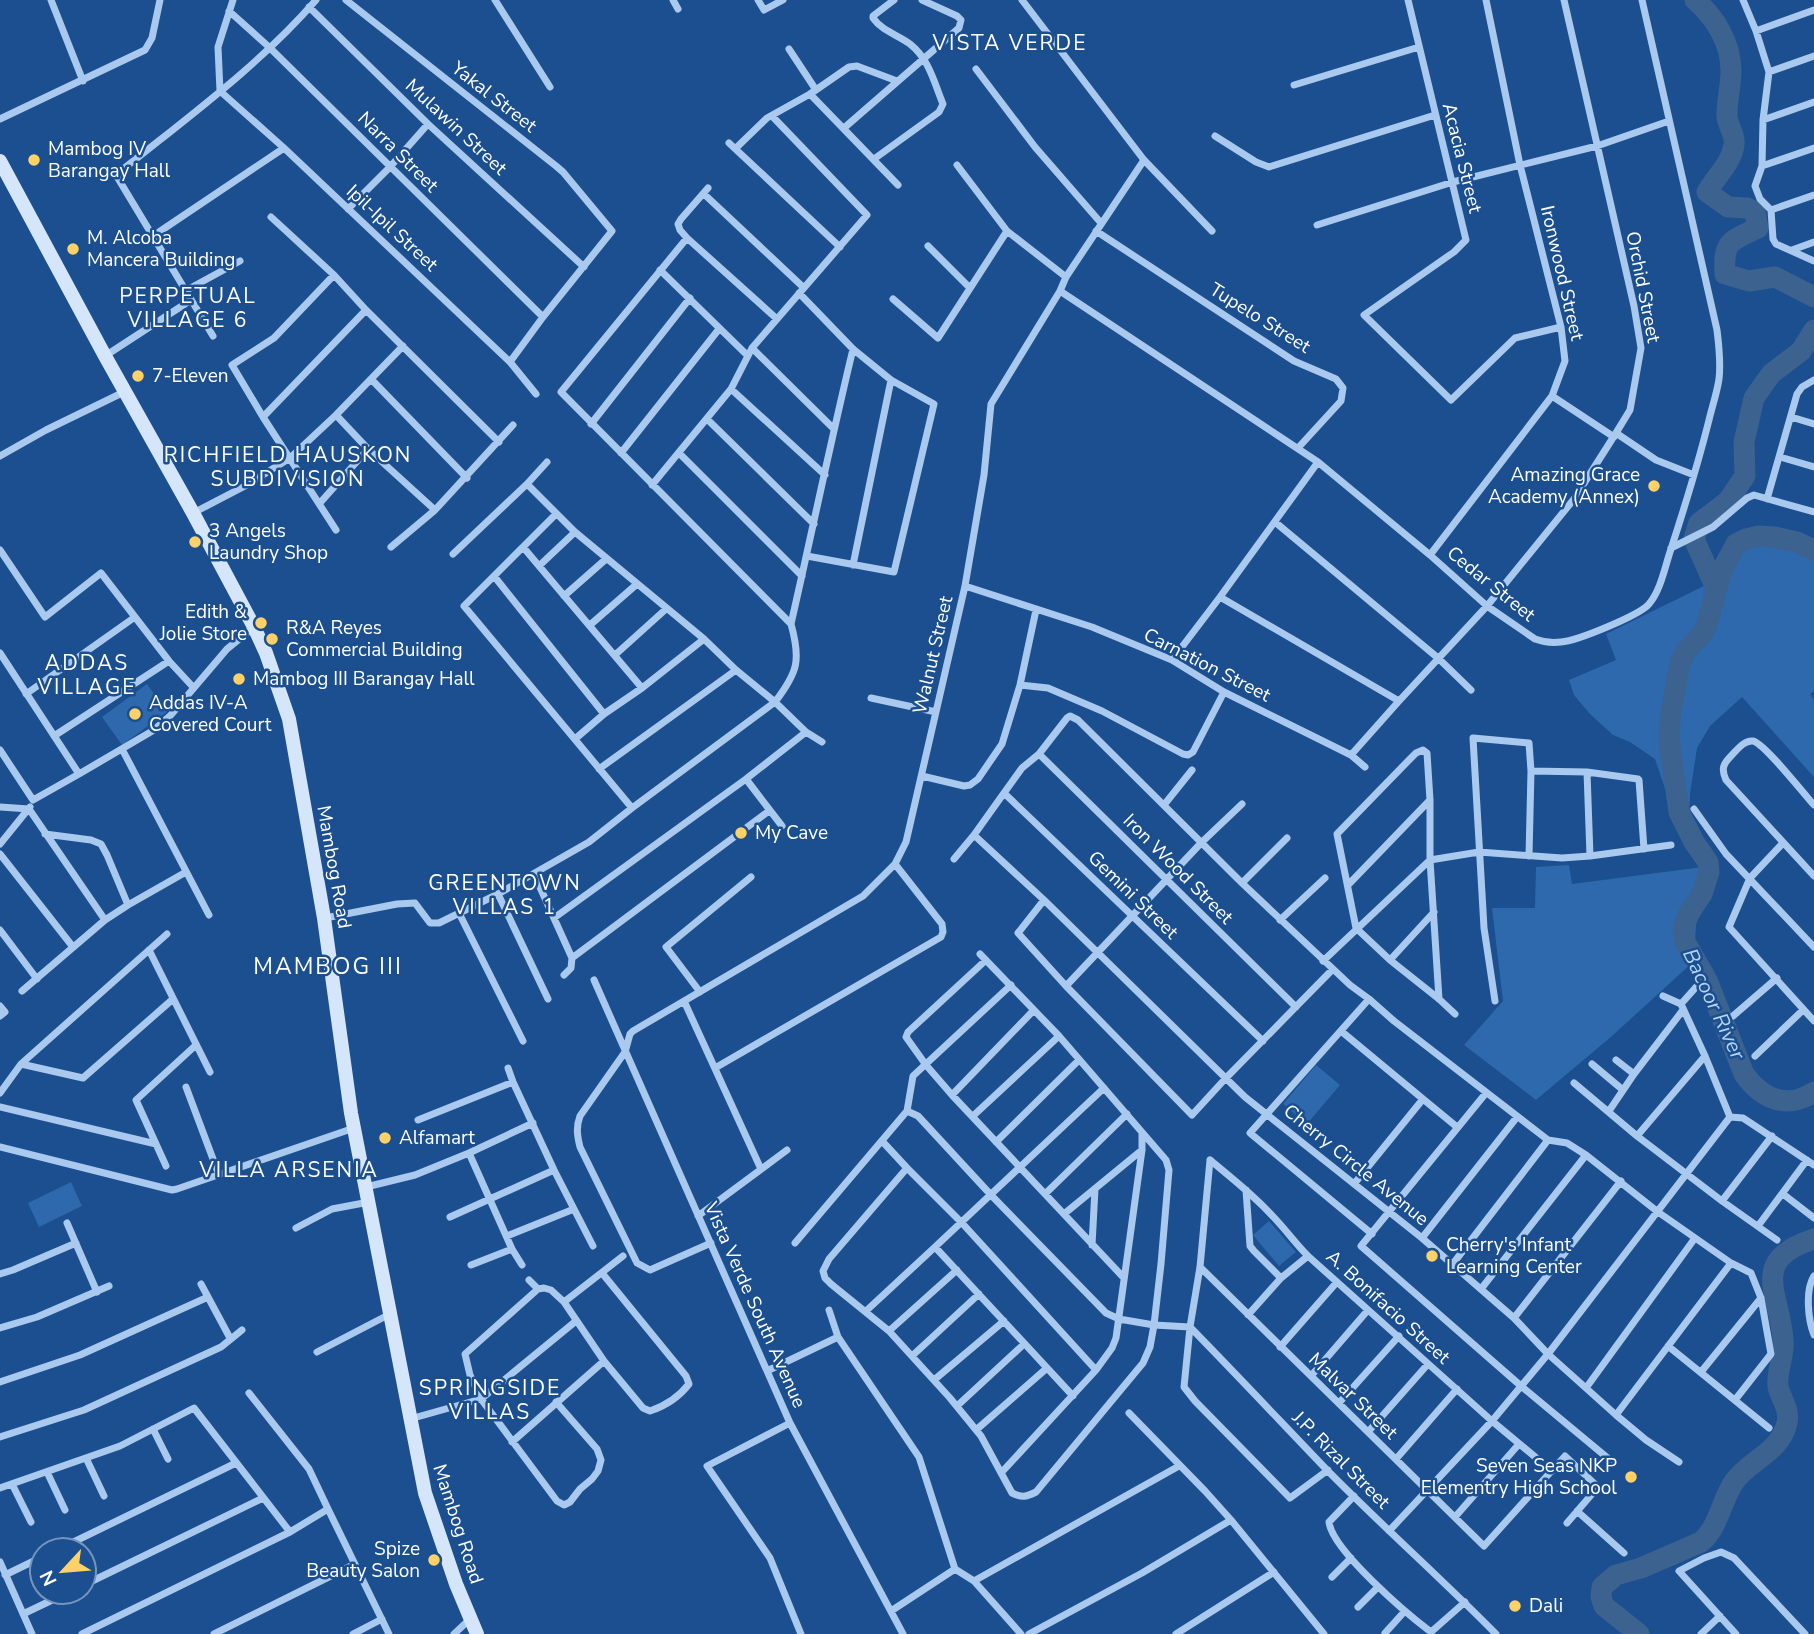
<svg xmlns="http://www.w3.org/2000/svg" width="1814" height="1634" viewBox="0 0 1814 1634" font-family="'Nunito Sans',sans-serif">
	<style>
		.green { fill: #2e69ad }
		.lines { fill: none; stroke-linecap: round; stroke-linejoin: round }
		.river { stroke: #3c6290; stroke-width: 21 }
		.minor { stroke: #a9c9ee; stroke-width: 7 }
		.secondary { stroke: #d6e6fa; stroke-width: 14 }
		.poi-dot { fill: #ffd166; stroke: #1b4f8f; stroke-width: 2.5 }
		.labels { text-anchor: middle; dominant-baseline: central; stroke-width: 5; stroke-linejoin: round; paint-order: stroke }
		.street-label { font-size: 19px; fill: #fff; stroke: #1b4f8f }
		.poi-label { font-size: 19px; fill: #fff; stroke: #1b4f8f; text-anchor: start }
		.neighbourhood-label { font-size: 21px; letter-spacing: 2px; fill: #fff; stroke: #1b4f8f }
		.water-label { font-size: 21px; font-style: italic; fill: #b5d3f5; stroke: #1b4f8f }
		.quarter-label { font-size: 23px; letter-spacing: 2px; fill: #fff; stroke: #1b4f8f }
	</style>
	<rect width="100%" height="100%" fill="#1b4f8f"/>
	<path class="green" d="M1761,531L1800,538L1814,543V691L1810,694L1814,700V777L1742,697L1710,726L1697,748L1690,794L1689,815L1717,859L1715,883L1696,924L1695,941L1703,955L1692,963L1612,1036L1536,1100L1464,1045L1503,1001L1492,908H1535L1536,867L1569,865L1572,884L1703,867L1683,834L1673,812L1655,759L1630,742L1613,735L1590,714L1574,695L1569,680L1616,660L1606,634L1712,582L1727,553L1737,541L1749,533Z
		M147,684L167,712L122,745L102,717Z
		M1316,1065L1340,1085L1307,1124L1283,1104Z
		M71,1182L82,1206L39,1227L28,1203Z
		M1269,1221L1296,1252L1279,1266L1253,1235Z"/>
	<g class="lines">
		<path class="river" d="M1695,0C1715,17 1731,43 1731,71C1731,85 1727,100 1727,114C1726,124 1736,134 1734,145C1731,164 1716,176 1707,192L1728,207L1747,208L1755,212L1758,228C1730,241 1723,241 1725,274L1749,281L1775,277L1814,297
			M1814,550L1797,542L1775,537L1759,536L1746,539L1736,544L1722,570L1707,624L1703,633L1686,651L1680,662L1670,718L1669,740L1679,812L1694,842L1708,862L1709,872L1702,894L1688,915L1683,929L1685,942L1707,980L1744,1074C1762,1099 1786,1110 1814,1092
			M1716,588L1694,539L1699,523L1728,501L1745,476L1744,442L1754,398L1771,374L1801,351L1814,330
			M1639,1634L1604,1606L1601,1597L1602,1587L1616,1575L1641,1568L1701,1542C1719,1527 1721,1501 1734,1482C1749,1460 1780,1453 1787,1423C1790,1409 1781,1399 1778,1387C1776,1370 1785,1356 1783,1339C1779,1291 1749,1260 1814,1239"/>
		<path class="minor" d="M51,0L83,81
			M233,0L218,47L220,91L284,148L510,362L536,394
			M346,0L556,166L563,172L612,231L543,317L510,362
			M495,0L550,87
			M673,0L678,9
			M758,0L764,10L783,0
			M1022,0L1144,160L1212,231
			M1408,0L1466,240L1454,252L1364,315L1451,400L1515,338L1561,327
			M1743,0L1756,31L1769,72L1763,120L1762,166L1755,186L1760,199L1771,210
			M309,7L428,124L584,267
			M229,11L269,47L543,317
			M1756,31L1814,10
			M789,49L816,90
			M976,69L1035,147L1101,223
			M1769,72L1814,56
			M1294,85L1419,47
			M810,94L898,185
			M0,119L145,50L152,38L160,0
			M1763,120L1814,102
			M844,128L959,28L961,20L957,16L922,0
			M1215,136L1256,162L1269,167L1435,115
			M729,143L840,247
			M736,148L767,118L810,94L849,67L857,66L897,81
			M874,159L939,112L943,104C934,82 929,59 910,44C898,35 882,31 873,18V16L894,0
			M957,165L1007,231L1066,277
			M1762,166L1814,148
			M708,188L681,219L678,224L680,230L687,238L561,392L791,624
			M704,194L803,287
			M348,209L390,167L428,124
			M1771,210L1773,239L1776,244L1814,261
			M1771,210L1814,195
			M271,217L334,275L366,310L499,442
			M1317,225L1453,182L1597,146L1669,121
			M1096,231L1294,361L1336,379L1343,388L1341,401L1298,448
			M153,236L284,148
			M687,238L777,319
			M928,246L970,288
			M1792,250L1814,242
			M660,270L747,355
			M334,275L274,338L232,365L263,417L336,530
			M185,291L240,261
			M1060,291L1318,462L1430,555L1487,606L1535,639C1543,642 1553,643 1561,642C1577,641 1640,615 1649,604C1661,590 1665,566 1671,549C1685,506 1698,464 1709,420C1712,407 1717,393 1719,379C1721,363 1719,346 1717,330L1642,0
			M799,293L853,349L891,380L934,404L894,572L807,556
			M893,299L938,338L1007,231
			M213,336L116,175C184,120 259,66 316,0
			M752,348L834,429
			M105,356L191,300
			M371,379L467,478
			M731,389L825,475
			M1552,396L1614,437
			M336,415L368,449L435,510
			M263,417L366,310
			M1791,417L1814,424
			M707,419L814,524
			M591,424L690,298
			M1616,433L1656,460L1694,475
			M621,453L719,329
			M679,453L802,576
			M0,456L46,430L124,392
			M1780,457L1814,467
			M527,484L575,532L704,639L736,670L775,702L806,732L822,742
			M652,485L731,389L752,348L867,215L772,116
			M1767,499L1797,394L1802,387L1814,380
			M319,504L368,449
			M193,513L245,486L290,458L336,415L403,346
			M556,514L464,606L632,808
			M1275,522L1438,658L1471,690
			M391,547L435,510L513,425
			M523,547L642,688
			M1671,548L1713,527L1747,498L1754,495L1814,512
			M0,550L45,617L101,573L169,661L193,687
			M453,554L527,484L547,462
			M1430,555L1552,396L1565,361L1561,327L1520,165L1486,0
			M853,565L891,380
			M539,566L575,532
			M494,576L604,714
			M965,586L1092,627L1172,660L1224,692L1351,755L1365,767
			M564,596L606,559
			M1220,597L1399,701
			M590,625L637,584
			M0,653L79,774L154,730L170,716L227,649L254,627
			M615,655L666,609
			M1172,660L1220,597L1318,462
			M1020,685L1048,688L1102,711L1183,754L1188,755L1193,752L1224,692
			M26,694L135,617
			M871,698L936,712
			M54,736L169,661
			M575,739L604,714L642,688L704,639
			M122,749L209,915
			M0,750L33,800L79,774
			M1039,754L1296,1007
			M1351,755L1399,701L1487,606L1574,499L1616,433L1630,410L1641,348L1634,306L1564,0
			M599,769L736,670
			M1587,772L1590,856
			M922,776L964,786L970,785L978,779L1002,744L1020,685L1036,610
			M746,779L782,826
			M1164,805L1192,770
			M1814,805C1804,794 1764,743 1753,741C1744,740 1737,750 1731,756C1723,764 1721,769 1726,780L1814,876
			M0,807L29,809L105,920
			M1694,809L1726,854L1814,947
			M45,834L91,840L101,844L107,855L128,905
			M974,835L1044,900L1245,1097L1422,1238L1514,1318L1548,1354L1616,1415L1646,1440L1679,1462
			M1783,843L1750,878L1729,927L1814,1021
			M0,844L30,807
			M0,854L73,947
			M1529,856L1531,771L1587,772L1638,779L1639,780L1644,849
			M954,859L974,835L1004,793
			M534,874L572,958L769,811
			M1242,883L1287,838
			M1348,885L1430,800
			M498,894L548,999
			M1044,900L1018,933L1066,986L1192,1115L1225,1079L1332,970
			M459,913L523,1041
			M325,918L397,904L415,903L430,923H439L498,894L589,842L632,808L775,702C798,672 801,660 791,624C812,532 831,440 853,349
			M554,918L746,779L806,732
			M1280,920L1325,878
			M0,930L37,979
			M149,950L210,1072
			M986,960L908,1032L906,1037L926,1065L952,1095L1124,1278
			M1390,960L1434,912
			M1323,961L1430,860V800L1427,753L1423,750L1416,753L1408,761L1337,834L1356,928L1390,960L1439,999L1455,1014
			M564,975L571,968L572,958
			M594,980L790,1423L903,1634
			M1066,986L1202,842L1242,804
			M22,991L105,920L128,905L186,872
			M700,992L666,947L751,877
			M1663,996L1681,1004L1705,1056L1730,1117L1743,1118L1814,1165
			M1369,999L1250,1133L1372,1234
			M1439,999L1430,860L1479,852L1562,858L1590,856L1671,845
			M684,1001L761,1169
			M1495,1001L1484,928L1473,738L1529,743L1531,771
			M1681,1004L1697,986
			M0,1006L5,1012L0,1016
			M1733,1016L1777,978
			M1341,1031L1423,1099L1354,1184
			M1263,1041L1004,793L1022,768L1039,754L1067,718L1070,716L1078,720L1242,883L1350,985L1369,999L1394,1021L1548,1140L1567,1143L1586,1155L1658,1212L1731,1263L1751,1273L1761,1298L1771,1354L1735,1400
			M1755,1056L1803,1010
			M1616,1060L1634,1074
			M21,1064L83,1078L173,999
			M1592,1064L1623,1090
			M508,1068L513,1082L554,1170L593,1246
			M715,1068L941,937L943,932L942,924L895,864
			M1574,1083L1637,1136L1722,1201L1777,1240
			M186,1087L219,1175
			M0,1093L21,1064L167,934
			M1486,1093L1361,1246L1521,1386L1610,1460
			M952,1095L1033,1011
			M1423,1099L1457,1127
			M0,1107L156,1144
			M907,1111L913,1076L1011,985
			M1609,1111L1634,1074L1683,1010
			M973,1116L1059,1036
			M418,1120L513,1082
			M1637,1136L1705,1056
			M882,1141L907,1168L962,1223L1096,1370
			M996,1142L1079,1060
			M0,1147L172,1190L177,1189L354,1128
			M469,1153L512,1249L522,1265
			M1210,1160C1234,1180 1258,1199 1279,1223C1289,1234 1297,1245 1308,1256L1492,1421L1552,1471
			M1210,1160L1200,1267L1190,1327L1184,1387L1195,1401L1290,1498L1328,1470
			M166,1166L136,1100L196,1045
			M907,1168L829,1259L823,1271L825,1278L831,1284L889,1331L950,1398L981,1436L1012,1493C1022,1498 1026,1497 1036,1492L1143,1363L1150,1347L1154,1325L1190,1327C1236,1374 1281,1422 1327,1470C1382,1526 1441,1578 1496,1634
			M366,1187L415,1175L469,1153L533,1123
			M1246,1190L1250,1246L1254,1251L1281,1278
			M1045,1194L1127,1114
			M1783,1194L1814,1218
			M1722,1201L1772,1136
			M1064,1214L1142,1150
			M698,1216L787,1150
			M450,1217L554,1170
			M67,1223L97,1292
			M1758,1226L1807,1160
			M296,1228L332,1209L369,1202
			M507,1236L574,1209
			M1422,1238L1517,1117
			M711,1243L650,1270L637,1263L580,1147C577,1135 576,1127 580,1116L625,1052L630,1034L633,1031L863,896L895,864L906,842L965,586L984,475L991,404L1060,291L1066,277L1144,160
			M795,1243L907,1111L918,1116L991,1195L1106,1313L1119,1319L1154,1325L1161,1264L1169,1170L1166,1160L1059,1036L980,954
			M1092,1245L1095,1189
			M935,1247L1104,1088
			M471,1265L512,1249
			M1452,1265L1548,1140
			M1200,1267L1484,1546L1565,1456L1598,1487L1567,1523
			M0,1274L13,1270L76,1243
			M1814,1276C1805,1290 1808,1320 1814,1335
			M529,1280L538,1289
			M201,1284L230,1338
			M1481,1289L1586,1155
			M564,1302L623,1256
			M829,1310L838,1337
			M866,1311L935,1247L1073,1396
			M1248,1315L1281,1278L1308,1256
			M1514,1318L1621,1181
			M0,1328L37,1317L109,1286
			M889,1331L957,1270
			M1668,1346L1769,1428
			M1280,1347L1337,1282
			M317,1352L390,1314
			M912,1356L979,1294
			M767,1371L838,1337L919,1457L955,1569L891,1611
			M1701,1372L1761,1298
			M1311,1376L1368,1310
			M934,1380L1004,1321
			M0,1382L80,1355L208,1297
			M1586,1388L1695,1238
			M249,1393L309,1469L328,1509
			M556,1402L597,1449L601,1460L598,1471L592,1479L580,1489L570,1502L564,1505L557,1501L481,1399L470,1375L465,1354L538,1289L544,1288L551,1290L564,1302L604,1361L643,1408L650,1411C665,1406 679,1397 689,1384L686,1376L602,1273
			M1339,1403L1399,1336
			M957,1406L1024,1344
			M1129,1413L1205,1491L1231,1520L1324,1634
			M1616,1415L1731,1263
			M410,1419L481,1399L576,1321
			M790,1423L707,1466L770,1558L801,1634
			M153,1429L168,1459
			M976,1430L1047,1368
			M1368,1432L1428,1364
			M0,1437L84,1410L221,1347L242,1330
			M512,1442L604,1361
			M86,1458L104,1496
			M1396,1459L1457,1389
			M47,1472L65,1510
			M1001,1473L1096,1370L1112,1348L1116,1338L1142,1150V1134
			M12,1484L31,1522
			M0,1488L120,1446L194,1408L290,1532
			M1354,1496L1329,1522C1332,1550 1407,1614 1431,1632L1465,1602
			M1577,1511L1624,1553
			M1455,1517L1519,1444
			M1389,1531L1492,1421L1548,1354L1730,1117
			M57,1550L236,1463
			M0,1562L32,1634
			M955,1569L974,1581L1021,1634
			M5,1575L42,1557
			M1332,1577L1351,1558
			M974,1581L1179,1466
			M84,1585L263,1498
			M1358,1607L1378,1587
			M23,1614L69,1592
			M1385,1633L1404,1612
			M82,1634L290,1532L328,1509L389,1634
			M214,1634L355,1564
			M353,1634L382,1619
			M454,1634L470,1619
			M1029,1634L1142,1573L1231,1520
			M1176,1634L1274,1572
			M1701,1634L1720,1616
			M1736,1634L1679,1571L1704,1558L1721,1552L1734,1558L1805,1634"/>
		<path class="secondary" d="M0,161L105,356L193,513L254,627L266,653L289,719L324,918L351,1113L425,1493L456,1584L477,1634"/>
	</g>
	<g class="poi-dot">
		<circle cx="34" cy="160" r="7"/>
		<circle cx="73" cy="249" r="7"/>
		<circle cx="138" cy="376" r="7"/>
		<circle cx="1654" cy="486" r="7"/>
		<circle cx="195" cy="542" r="7"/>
		<circle cx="261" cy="623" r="7"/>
		<circle cx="272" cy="639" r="7"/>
		<circle cx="239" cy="679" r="7"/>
		<circle cx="135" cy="714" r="7"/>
		<circle cx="741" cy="833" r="7"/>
		<circle cx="385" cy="1138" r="7"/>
		<circle cx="1432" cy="1256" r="7"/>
		<circle cx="1631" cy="1477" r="7"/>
		<circle cx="434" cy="1560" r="7"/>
		<circle cx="1515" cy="1606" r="7"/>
	</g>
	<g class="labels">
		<g class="street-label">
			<text transform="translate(494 97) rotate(38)">Yakal Street</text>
			<text transform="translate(456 127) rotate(43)">Mulawin Street</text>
			<text transform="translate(398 152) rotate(45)">Narra Street</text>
			<text transform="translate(1462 158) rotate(76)">Acacia Street</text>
			<text transform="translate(392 228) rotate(43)">Ipil-Ipil Street</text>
			<text transform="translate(1562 273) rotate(77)">Ironwood Street</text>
			<text transform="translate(1643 287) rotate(79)">Orchid Street</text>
			<text transform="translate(1260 318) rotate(32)">Tupelo Street</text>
			<text transform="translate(1491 584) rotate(39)">Cedar Street</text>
			<text transform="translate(933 655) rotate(-77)">Walnut Street</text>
			<text transform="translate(1207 665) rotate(27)">Carnation Street</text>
			<text transform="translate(334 867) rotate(80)">Mambog Road</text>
			<text transform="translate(1178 869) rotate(45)">Iron Wood Street</text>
			<text transform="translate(1133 895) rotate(44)">Gemini Street</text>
			<text transform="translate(1356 1165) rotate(39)">Cherry Circle Avenue</text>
			<text transform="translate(755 1305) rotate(66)">Vista Verde South Avenue</text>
			<text transform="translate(1388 1307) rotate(42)">A. Bonifacio Street</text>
			<text transform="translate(1353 1396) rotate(44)">Malvar Street</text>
			<text transform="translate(1341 1460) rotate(45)">J.P. Rizal Street</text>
			<text transform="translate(458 1524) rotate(72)">Mambog Road</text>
		</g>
		<g class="poi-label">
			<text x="48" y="149">Mambog IV<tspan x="48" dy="22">Barangay Hall</tspan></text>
			<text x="87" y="238">M. Alcoba<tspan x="87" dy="22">Mancera Building</tspan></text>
			<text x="152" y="376">7-Eleven</text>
			<text x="1640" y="475" text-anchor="end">Amazing Grace<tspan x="1640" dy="22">Academy (Annex)</tspan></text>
			<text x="209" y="531">3 Angels<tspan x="209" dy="22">Laundry Shop</tspan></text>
			<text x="247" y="612" text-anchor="end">Edith &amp;<tspan x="247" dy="22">Jolie Store</tspan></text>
			<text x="286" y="628">R&amp;A Reyes<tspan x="286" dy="22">Commercial Building</tspan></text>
			<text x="253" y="679">Mambog III Barangay Hall</text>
			<text x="149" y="703">Addas IV-A<tspan x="149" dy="22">Covered Court</tspan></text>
			<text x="755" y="833">My Cave</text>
			<text x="399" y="1138">Alfamart</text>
			<text x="1446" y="1245">Cherry's Infant<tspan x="1446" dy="22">Learning Center</tspan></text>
			<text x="1617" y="1466" text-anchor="end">Seven Seas NKP<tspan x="1617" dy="22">Elementry High School</tspan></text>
			<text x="420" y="1549" text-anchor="end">Spize<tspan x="420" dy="22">Beauty Salon</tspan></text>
			<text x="1529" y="1606">Dali</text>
		</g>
		<g class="neighbourhood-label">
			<text x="1010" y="43">VISTA VERDE</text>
			<text x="188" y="296">PERPETUAL<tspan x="188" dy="24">VILLAGE 6</tspan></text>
			<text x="288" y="455">RICHFIELD HAUSKON<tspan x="288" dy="24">SUBDIVISION</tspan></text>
			<text x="87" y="663">ADDAS<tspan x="87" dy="24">VILLAGE</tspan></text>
			<text x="505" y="883">GREENTOWN<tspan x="505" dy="24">VILLAS 1</tspan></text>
			<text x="289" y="1170">VILLA ARSENIA</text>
			<text x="490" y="1388">SPRINGSIDE<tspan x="490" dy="24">VILLAS</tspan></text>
		</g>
		<g class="water-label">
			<text transform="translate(1714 1004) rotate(65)">Bacoor River</text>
		</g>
		<g class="quarter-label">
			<text x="328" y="966">MAMBOG III</text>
		</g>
	</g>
	<g transform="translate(63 1571) rotate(244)"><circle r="33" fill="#1b4f8f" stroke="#7695bc" stroke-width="2"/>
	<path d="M0-5L12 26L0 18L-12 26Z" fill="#ffd166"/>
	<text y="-10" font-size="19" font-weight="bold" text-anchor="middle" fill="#ffffff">N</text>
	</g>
</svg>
